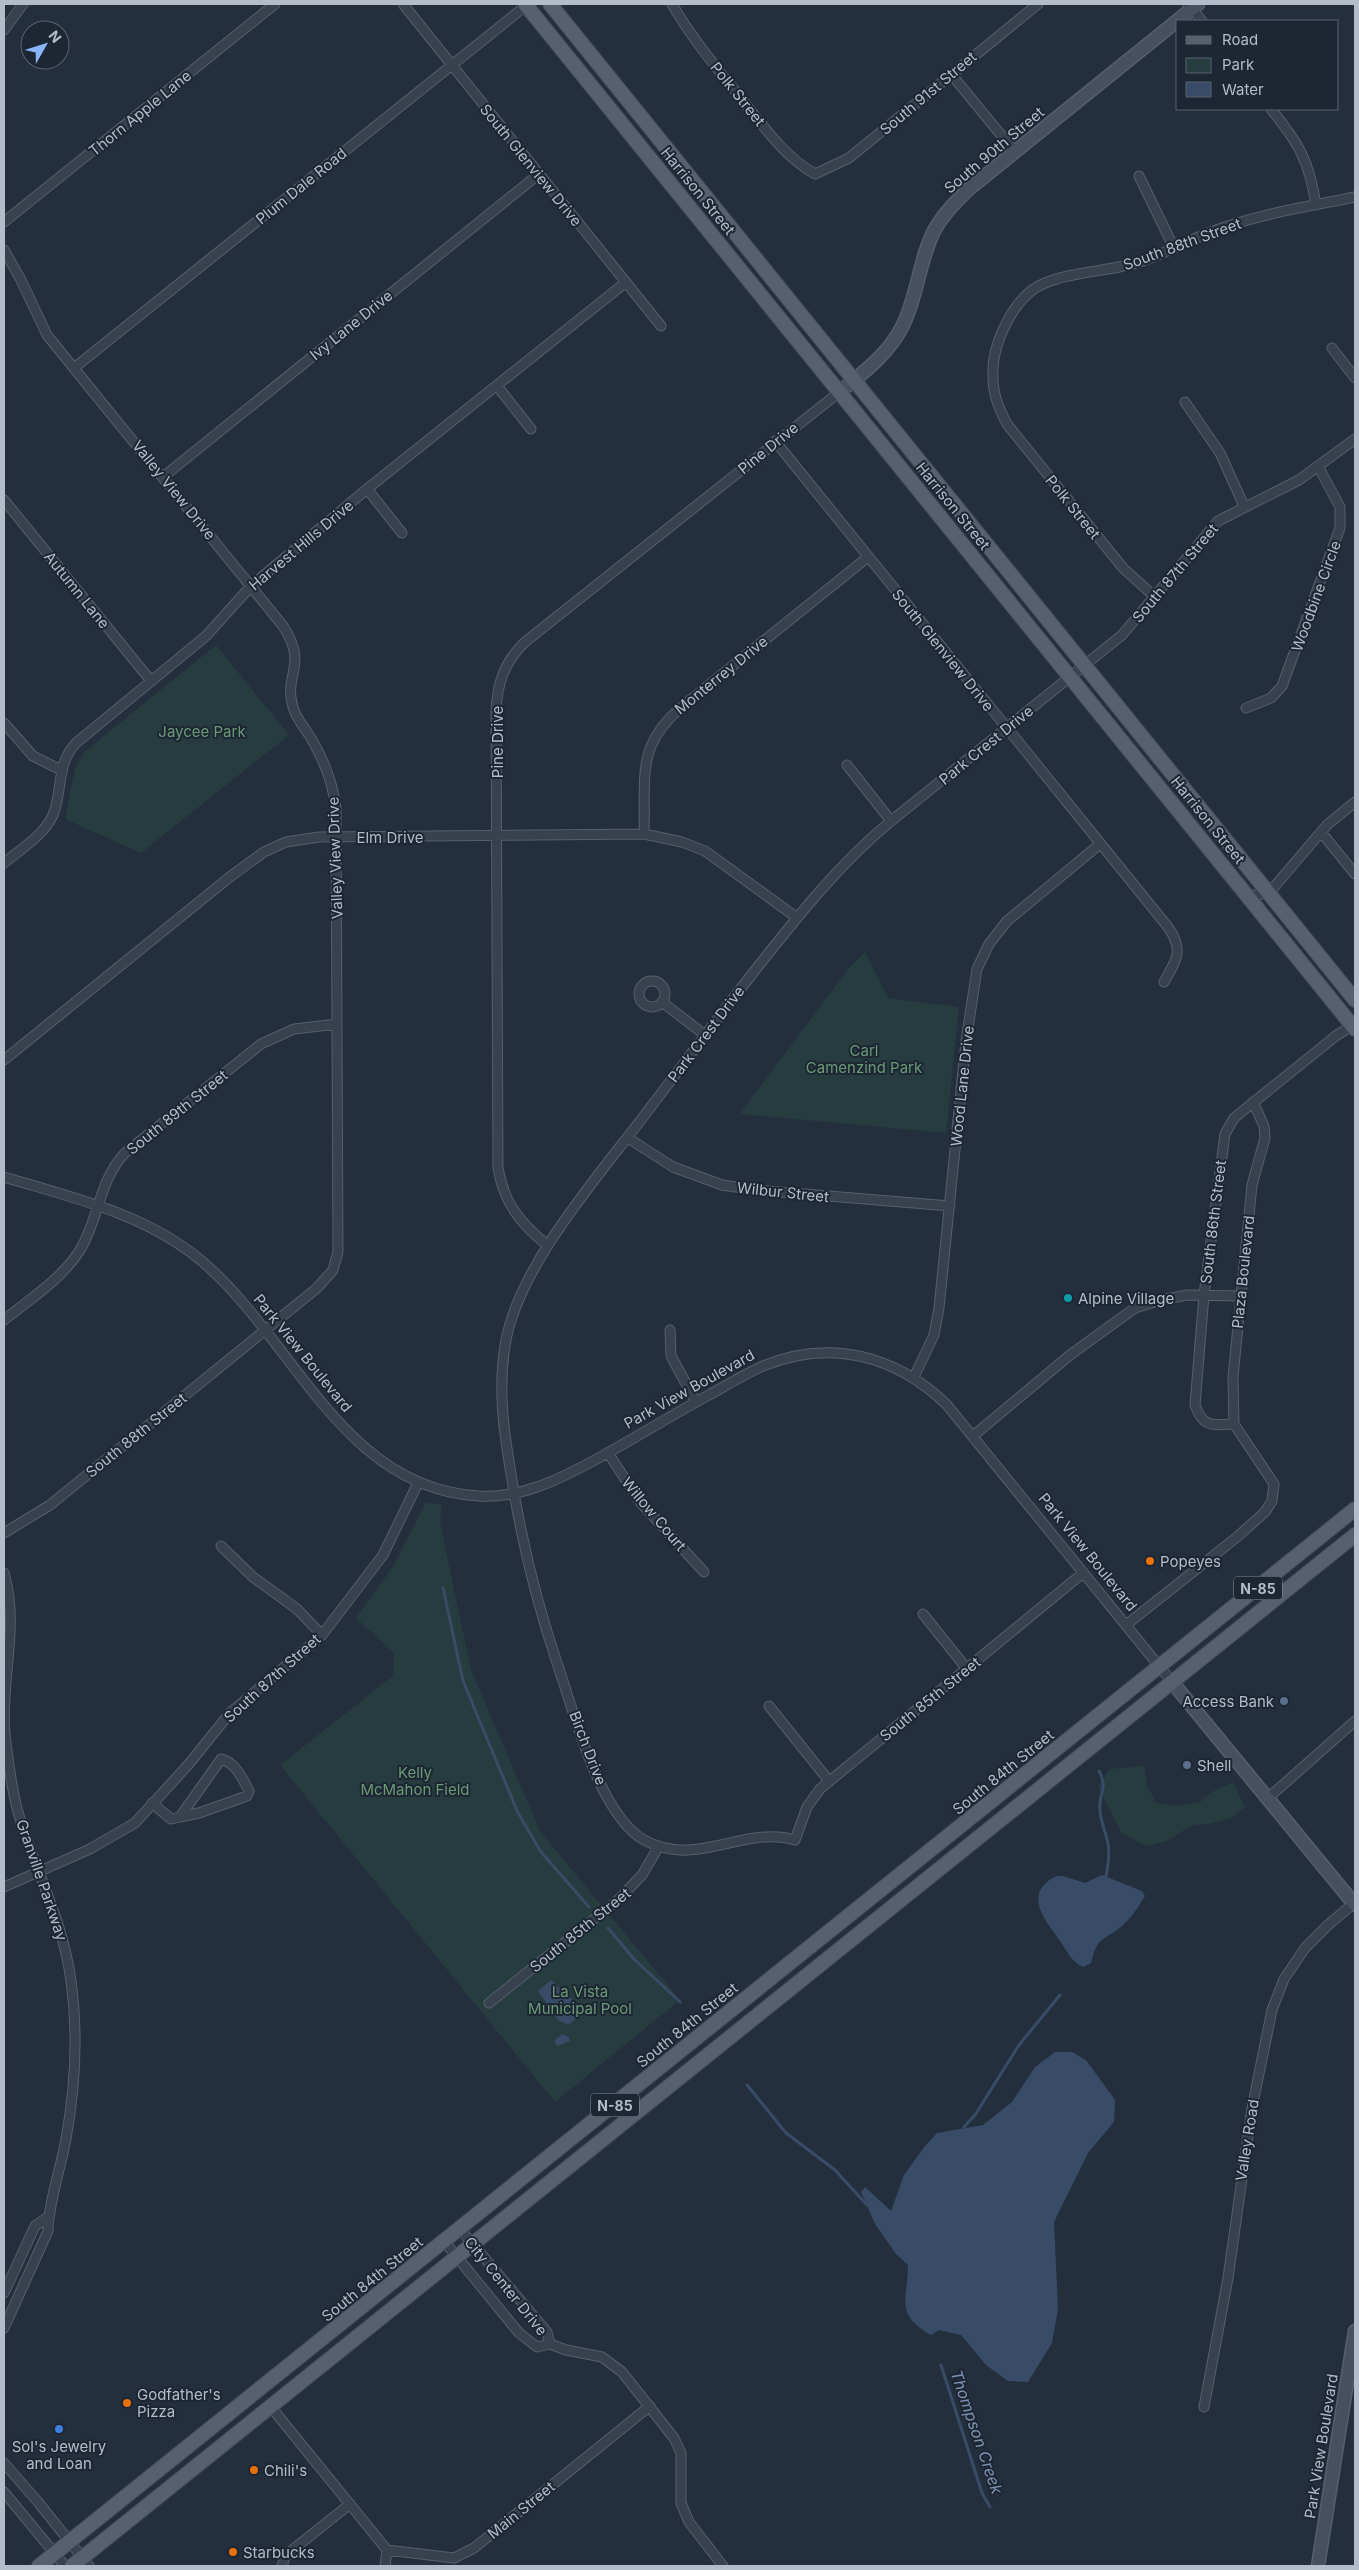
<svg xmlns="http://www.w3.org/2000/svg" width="1359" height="2570" viewBox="0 0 1359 2570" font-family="Inter,sans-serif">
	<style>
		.green { fill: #263c3f }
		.water { fill: #394c67 }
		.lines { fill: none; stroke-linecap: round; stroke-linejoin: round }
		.stream { stroke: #394c67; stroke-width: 3 }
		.street-casing { stroke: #565f6c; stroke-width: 11 }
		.secondary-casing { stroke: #565f6c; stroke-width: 15 }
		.primary-casing { stroke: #414a57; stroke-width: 16 }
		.street { stroke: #38414e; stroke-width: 9 }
		.secondary { stroke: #465061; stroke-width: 12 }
		.primary { stroke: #56606e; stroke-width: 14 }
		.culture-dot { fill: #0f9aa8; stroke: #1d2633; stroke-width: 2 }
		.food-dot { fill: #e8710a; stroke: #1d2633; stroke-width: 2 }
		.service-dot { fill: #5c6f8a; stroke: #1d2633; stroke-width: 2 }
		.shop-dot { fill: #3f7fe0; stroke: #1d2633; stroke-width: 2 }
		.labels { text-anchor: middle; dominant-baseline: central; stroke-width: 4; stroke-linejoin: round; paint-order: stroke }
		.shield { fill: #1d2633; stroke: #878f9c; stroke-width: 1 }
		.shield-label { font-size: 14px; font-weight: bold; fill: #b4bcc9 }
		.street-label { font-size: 15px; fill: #b4bcc9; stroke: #1d2633 }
		.park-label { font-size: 15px; fill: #6b9a76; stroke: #1d2633 }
		.poi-label { font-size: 15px; fill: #b4bcc9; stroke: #1d2633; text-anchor: start }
		.water-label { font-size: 16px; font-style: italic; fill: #7c92b1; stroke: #1d2633 }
	</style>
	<rect width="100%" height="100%" fill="#242f3e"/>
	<path class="green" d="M216,645L289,735L141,853L65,819L75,768L84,752Z
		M865,952L888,998L959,1007L946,1133L740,1114L850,967Z
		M426,1502L442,1505L440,1522L471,1670L540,1831L680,2000L555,2102L280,1765L393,1676L394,1653L356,1618L394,1565Z
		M1144,1766L1147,1785L1156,1803L1178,1806L1200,1802L1212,1792L1233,1782L1245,1807L1232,1818L1209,1824L1192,1825L1167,1841L1145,1846L1121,1832L1098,1787L1109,1769Z"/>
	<path class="water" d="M1102,1875L1142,1891L1145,1896C1138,1907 1133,1916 1123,1925C1104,1942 1098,1934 1091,1963L1083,1967C1071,1962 1067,1950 1060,1941C1050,1926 1026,1901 1046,1883C1050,1879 1057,1875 1063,1876C1070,1878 1078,1881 1085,1883Z
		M551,1980L576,2003L578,2017L568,2025L558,2020L538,1991Z
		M562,2034L569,2037L570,2041L558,2046L555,2044V2040Z
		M1055,2052H1072L1086,2060L1115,2100L1114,2122L1088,2153L1054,2222L1058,2309L1052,2343L1028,2382L1008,2381L986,2365L961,2335L939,2330L931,2335C894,2314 908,2300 908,2265L896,2254L875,2224L861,2192L865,2187L891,2211L904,2175L925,2146L937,2133L983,2125L1012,2102L1035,2067Z"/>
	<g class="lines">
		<path class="stream" d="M443,1588L463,1681L518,1813L541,1852L589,1907
			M1099,1771C1109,1790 1098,1792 1100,1809C1100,1821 1106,1832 1108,1844C1110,1854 1108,1866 1106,1876
			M608,1928L634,1959L680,2002
			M747,2085L786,2133L835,2170L867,2205
			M964,2127L975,2115L1019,2045L1060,1995
			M941,2365L982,2493L990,2507"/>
		<g class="street-casing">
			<path id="street" d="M403,4L661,326
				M672,4C691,37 716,67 740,97C763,125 783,156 815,174L849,158L1038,4
				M1188,4L1202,21
				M4,30L23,4
				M951,74L1015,152
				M1271,109C1299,144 1309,160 1316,205
				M1139,176L1174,248
				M4,222L275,4
				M4,250L21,280L47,335L283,626C309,666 283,674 293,707C296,719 306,729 312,740C325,762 333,783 336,809L338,1252L333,1270L317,1288L50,1505L4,1533
				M1332,348L1355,378
				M74,368L528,4
				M497,386L531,429
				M1185,402L1220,453L1244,506
				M775,441L1168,927C1184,950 1177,959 1164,982
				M163,477L539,174
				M367,489L402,533
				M4,500L151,681
				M1155,597L1123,568L1007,424C999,409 993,395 993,377C991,345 1014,295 1045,283C1077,270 1113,272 1145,260C1171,251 1196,236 1222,228C1265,213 1311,206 1355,197
				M1246,708L1271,698L1282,686L1340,528V507L1319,468
				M4,723L33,756L61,770
				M847,765L891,821
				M1321,832L1355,874
				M644,834C646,776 635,745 684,705L868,557
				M4,863C21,849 44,835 53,815C63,790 56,764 76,743L206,636L251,586L367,489L625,283
				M1248,896L1269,893L1327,825L1355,802
				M639 994a13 13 0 1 1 26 0a13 13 0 1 1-26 0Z
				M662,1002L705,1035
				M4,1060L231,876L264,852L286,842L319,837L644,834L682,842L705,851L796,917
				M628,1138L673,1167L722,1185L756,1190L950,1206
				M4,1177C70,1197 143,1213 198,1258C292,1334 340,1488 478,1496C519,1499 558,1480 593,1461C632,1440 670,1416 709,1395C727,1385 745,1374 763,1366C831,1338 897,1356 947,1405L1172,1682
				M547,1245C520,1223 504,1203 498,1168L496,712C497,684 504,662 525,642L842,390
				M4,1320C30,1299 62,1279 80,1250C99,1219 99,1180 125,1153L261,1044L294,1029L337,1024
				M670,1330L671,1356L696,1402
				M914,1377L934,1335L939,1308L966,1041L977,969L989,944L1007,921L1100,844
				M1234,1424C1212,1425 1203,1428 1195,1405L1204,1295L1225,1134L1234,1118L1337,1035L1355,1024
				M973,1436L1070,1355L1135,1308L1161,1300L1187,1295L1240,1296
				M608,1453L641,1503L704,1572
				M221,1546L253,1577L297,1609L322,1635
				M4,1573C20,1627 0,1680 5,1734C8,1760 11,1787 18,1812C35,1870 63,1920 71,1981C78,2032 75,2089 66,2139C61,2167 48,2205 48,2231L4,2328
				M1083,1573L820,1789L807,1807L795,1840C743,1825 697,1869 644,1840C600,1815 575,1716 559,1669C538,1607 522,1544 512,1480C504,1433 497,1388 506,1340C521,1262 602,1172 650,1108C685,1062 720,1015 756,969C798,916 838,865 891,821L1122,635L1218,521L1299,480L1355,439
				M923,1614L967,1669
				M1126,1625L1237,1537L1265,1512L1272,1501L1274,1484L1234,1424L1233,1377L1252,1185L1265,1138L1264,1126L1253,1102
				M769,1706L829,1781
				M221,1759C235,1762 243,1779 249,1791L247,1796L199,1813L180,1817Z
				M1267,1799L1355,1721
				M152,1803L171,1819L180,1817
				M4,1887L90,1849L135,1823L188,1765L230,1713L322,1635L383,1555L418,1483
				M489,2003L618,1900L642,1875L659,1846
				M460,2229L547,2332L550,2344
				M444,2241L519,2333L537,2347L550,2344L566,2350L602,2357L622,2372L674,2438L681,2453V2503L689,2522L723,2566
				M4,2293L35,2226L48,2217
				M271,2407L387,2550
				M1204,2407L1228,2278L1252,2108L1272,2010L1284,1979L1305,1948L1328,1925L1354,1903
				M4,2463L38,2502L89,2566
				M4,2492L65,2566
				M387,2550L454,2558L474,2548L650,2406
				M282,2566L286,2555L350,2504
				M385,2566L387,2550"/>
		</g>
		<g class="secondary-casing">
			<path id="secondary" d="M847,386C868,369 890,351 902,327C918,296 919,259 935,229C944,213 957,200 970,188L1198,4
				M1172,1682L1355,1905
				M1318,2566L1355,2331"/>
		</g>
		<g class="primary-casing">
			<path id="primary" d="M525,4L1355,1029
				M550,4L1355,1000
				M39,2566L1355,1509
				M72,2566L1355,1535"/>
		</g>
		<use href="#street" class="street"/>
		<use href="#secondary" class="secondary"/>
		<use href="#primary" class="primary"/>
	</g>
	<circle class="culture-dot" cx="1068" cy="1298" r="5"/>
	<g class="food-dot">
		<circle cx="1150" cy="1561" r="5"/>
		<circle cx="127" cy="2403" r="5"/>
		<circle cx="254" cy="2470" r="5"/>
		<circle cx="233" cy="2552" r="5"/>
	</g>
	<g class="service-dot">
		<circle cx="1284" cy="1701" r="5"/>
		<circle cx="1187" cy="1765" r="5"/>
	</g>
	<circle class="shop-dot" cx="59" cy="2429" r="5"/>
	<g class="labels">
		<g class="shield">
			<rect x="1234" y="1576.5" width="48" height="23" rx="4"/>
			<rect x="591" y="2093.5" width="48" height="23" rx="4"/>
		</g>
		<g class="shield-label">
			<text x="1258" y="1588">N-85</text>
			<text x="615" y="2105">N-85</text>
		</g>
		<g class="street-label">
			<text transform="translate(928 93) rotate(-40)">South 91st Street</text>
			<text transform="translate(738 94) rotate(51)">Polk Street</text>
			<text transform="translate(140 113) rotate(-39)">Thorn Apple Lane</text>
			<text transform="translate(994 150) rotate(-40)">South 90th Street</text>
			<text transform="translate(531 165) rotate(51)">South Glenview Drive</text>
			<text transform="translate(301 186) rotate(-39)">Plum Dale Road</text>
			<text transform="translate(698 191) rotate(51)">Harrison Street</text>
			<text transform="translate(1182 244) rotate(-20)">South 88th Street</text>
			<text transform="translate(351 325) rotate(-39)">Ivy Lane Drive</text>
			<text transform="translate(768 448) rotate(-39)">Pine Drive</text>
			<text transform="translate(174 490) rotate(51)">Valley View Drive</text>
			<text transform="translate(953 506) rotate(51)">Harrison Street</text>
			<text transform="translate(1073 507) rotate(51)">Polk Street</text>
			<text transform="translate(301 545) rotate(-40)">Harvest Hills Drive</text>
			<text transform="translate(1175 573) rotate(-50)">South 87th Street</text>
			<text transform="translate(77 590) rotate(51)">Autumn Lane</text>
			<text transform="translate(1316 596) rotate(-70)">Woodbine Circle</text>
			<text transform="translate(943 650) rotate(51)">South Glenview Drive</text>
			<text transform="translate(721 675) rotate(-39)">Monterrey Drive</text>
			<text transform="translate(497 742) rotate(-90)">Pine Drive</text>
			<text transform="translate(986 745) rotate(-39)">Park Crest Drive</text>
			<text transform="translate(1208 820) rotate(51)">Harrison Street</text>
			<text x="390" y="837">Elm Drive</text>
			<text transform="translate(335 858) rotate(-92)">Valley View Drive</text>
			<text transform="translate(706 1034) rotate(-53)">Park Crest Drive</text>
			<text transform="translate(962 1086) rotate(-84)">Wood Lane Drive</text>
			<text transform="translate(177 1112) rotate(-39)">South 89th Street</text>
			<text transform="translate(783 1192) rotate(6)">Wilbur Street</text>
			<text transform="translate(1213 1222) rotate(-83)">South 86th Street</text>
			<text transform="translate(1243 1272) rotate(-84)">Plaza Boulevard</text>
			<text transform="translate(303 1353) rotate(51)">Park View Boulevard</text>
			<text transform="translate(689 1389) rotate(-29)">Park View Boulevard</text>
			<text transform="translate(136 1435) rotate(-39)">South 88th Street</text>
			<text transform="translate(654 1514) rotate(50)">Willow Court</text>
			<text transform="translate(1088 1552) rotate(51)">Park View Boulevard</text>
			<text transform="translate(272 1678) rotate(-42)">South 87th Street</text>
			<text transform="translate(930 1699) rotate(-39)">South 85th Street</text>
			<text transform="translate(588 1748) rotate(69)">Birch Drive</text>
			<text transform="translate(1003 1772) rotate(-39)">South 84th Street</text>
			<text transform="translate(42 1880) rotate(71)">Granville Parkway</text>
			<text transform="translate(580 1930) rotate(-39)">South 85th Street</text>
			<text transform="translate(687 2025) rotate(-39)">South 84th Street</text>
			<text transform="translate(1247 2140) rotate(-81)">Valley Road</text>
			<text transform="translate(372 2279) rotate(-39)">South 84th Street</text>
			<text transform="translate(506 2286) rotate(51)">City Center Drive</text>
			<text transform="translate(1321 2446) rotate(-81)">Park View Boulevard</text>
			<text transform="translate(521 2510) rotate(-39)">Main Street</text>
		</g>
		<g class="park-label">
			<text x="202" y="731">Jaycee Park</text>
			<text x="864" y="1050">Carl<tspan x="864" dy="17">Camenzind Park</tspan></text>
			<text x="415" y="1772">Kelly<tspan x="415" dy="17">McMahon Field</tspan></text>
			<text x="580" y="1991">La Vista<tspan x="580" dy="17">Municipal Pool</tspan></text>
		</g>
		<g class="poi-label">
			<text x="1078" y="1298">Alpine Village</text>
			<text x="1160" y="1561">Popeyes</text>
			<text x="1274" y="1701" text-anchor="end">Access Bank</text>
			<text x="1197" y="1765">Shell</text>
			<text x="137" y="2394">Godfather's<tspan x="137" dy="17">Pizza</tspan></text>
			<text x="59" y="2446" text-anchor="middle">Sol's Jewelry<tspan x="59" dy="17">and Loan</tspan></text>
			<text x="264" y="2470">Chili's</text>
			<text x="243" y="2552">Starbucks</text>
		</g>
		<g class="water-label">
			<text transform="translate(977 2432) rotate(71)">Thompson Creek</text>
		</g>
	</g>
	<rect width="1359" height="2570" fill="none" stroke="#b4bcc9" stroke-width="10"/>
	<rect x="1176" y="20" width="162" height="90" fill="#1d2633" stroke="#59626f"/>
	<rect x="1186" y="36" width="25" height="8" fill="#56606e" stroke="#59626f"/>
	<text x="1222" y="45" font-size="15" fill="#b4bcc9">Road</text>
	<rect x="1186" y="58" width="25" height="15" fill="#263c3f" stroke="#59626f"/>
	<text x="1222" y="70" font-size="15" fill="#b4bcc9">Park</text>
	<rect x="1186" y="82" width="25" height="15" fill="#394c67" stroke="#59626f"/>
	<text x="1222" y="95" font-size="15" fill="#b4bcc9">Water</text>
	<g transform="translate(45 45) rotate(51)"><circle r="24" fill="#1d2633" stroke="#59626f"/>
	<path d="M0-4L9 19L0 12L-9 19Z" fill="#8ab4f8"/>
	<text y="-8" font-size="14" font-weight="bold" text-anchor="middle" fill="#b4bcc9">N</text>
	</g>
</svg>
